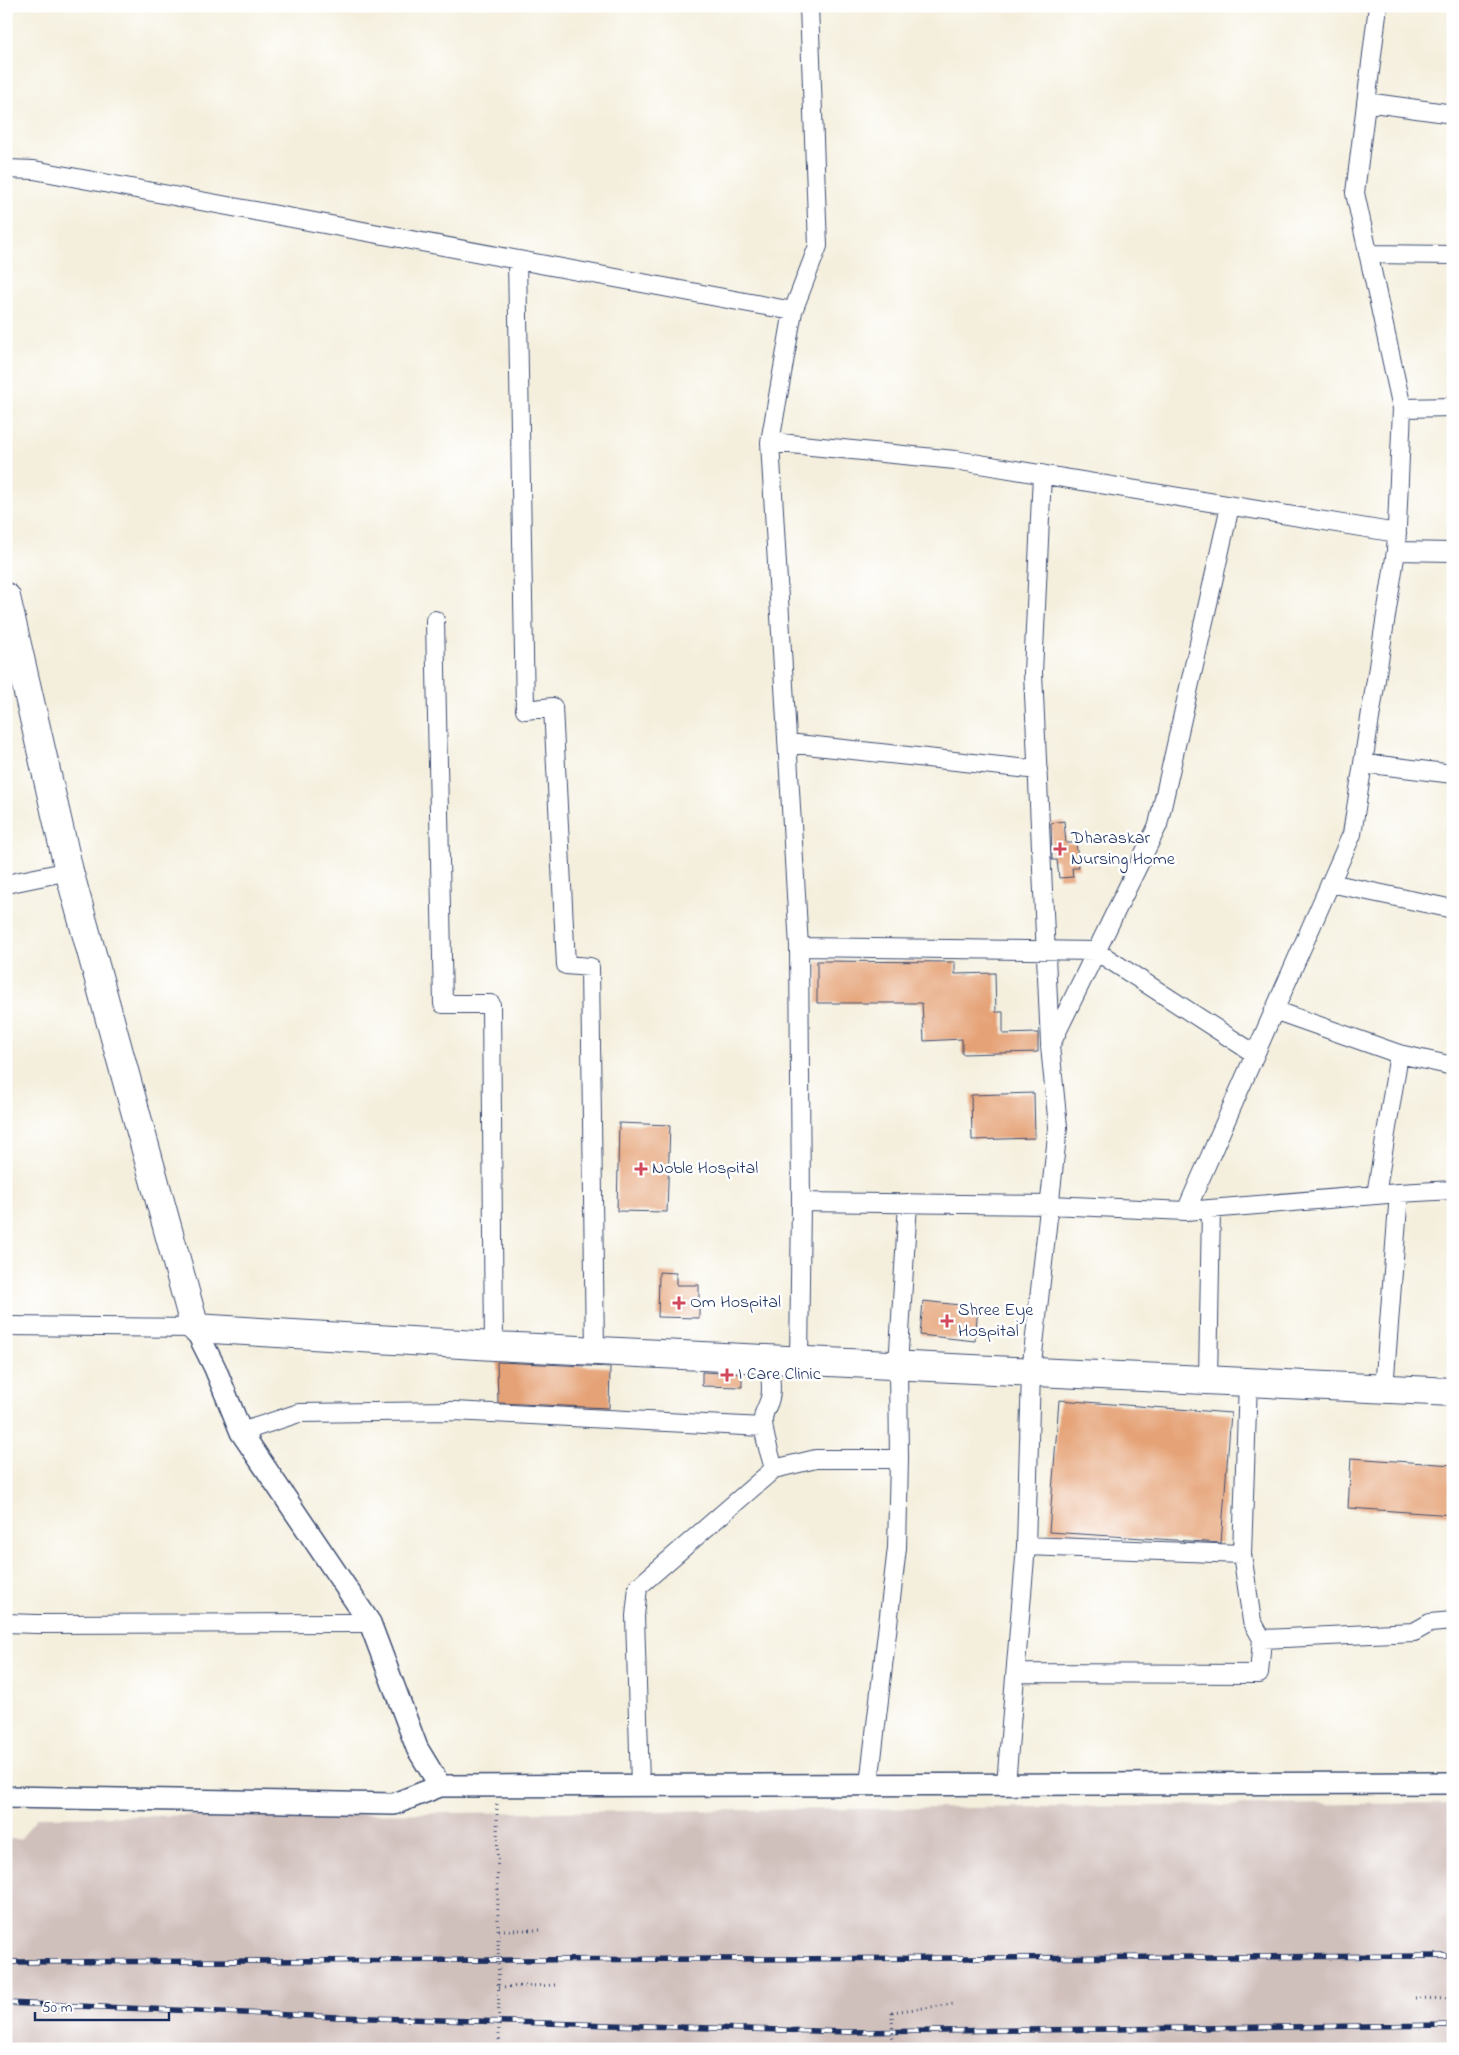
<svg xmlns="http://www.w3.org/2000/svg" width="1459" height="2055" viewBox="0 0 1459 2055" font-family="'Indie Flower',sans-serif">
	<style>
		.industrial { fill: #d0c0bc }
		.building { fill: #e5a276 }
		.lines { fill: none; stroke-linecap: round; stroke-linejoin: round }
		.minor-casing { stroke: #3c4c71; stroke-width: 20 }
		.tertiary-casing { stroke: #3c4c71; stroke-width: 24 }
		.primary-casing { stroke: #3c4c71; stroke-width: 30 }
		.path { stroke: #3c4c71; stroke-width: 3; stroke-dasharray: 1 4; stroke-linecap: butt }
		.minor { stroke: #fff; stroke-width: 18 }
		.tertiary { stroke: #fff; stroke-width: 21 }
		.primary { stroke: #fff; stroke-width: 28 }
		.rail-casing { stroke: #1b2f5e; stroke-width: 5.5 }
		.rail { stroke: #fff; stroke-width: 4; stroke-dasharray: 11; stroke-linecap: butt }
		.path-bridge { stroke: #3c4c71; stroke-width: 3; stroke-dasharray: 1 4; stroke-linecap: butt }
		.poi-dot { fill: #d1495b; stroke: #fff; stroke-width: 2 }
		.labels { text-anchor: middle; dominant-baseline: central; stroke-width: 5; stroke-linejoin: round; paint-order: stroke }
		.poi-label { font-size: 18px; fill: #1b2f5e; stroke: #fff; text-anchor: start }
	</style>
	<rect width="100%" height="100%" fill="#fff"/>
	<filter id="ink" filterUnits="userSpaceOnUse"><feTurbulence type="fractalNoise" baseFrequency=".02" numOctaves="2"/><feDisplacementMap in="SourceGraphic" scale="10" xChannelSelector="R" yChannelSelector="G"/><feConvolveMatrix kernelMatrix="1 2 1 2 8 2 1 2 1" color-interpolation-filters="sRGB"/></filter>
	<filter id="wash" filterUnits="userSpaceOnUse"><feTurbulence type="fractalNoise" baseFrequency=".0096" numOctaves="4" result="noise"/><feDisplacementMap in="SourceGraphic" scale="20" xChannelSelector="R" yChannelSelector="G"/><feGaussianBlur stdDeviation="1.12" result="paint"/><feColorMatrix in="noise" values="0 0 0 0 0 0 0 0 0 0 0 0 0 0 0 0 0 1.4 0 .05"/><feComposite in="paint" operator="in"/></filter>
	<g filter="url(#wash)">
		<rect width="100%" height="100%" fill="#f4efdd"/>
		<path class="industrial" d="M1453,1803V2049H6V1839H21L37,1817Z"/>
		<g id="blocks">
			<path class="building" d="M1064,821L1066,843H1076L1079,868H1072L1073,877L1059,878L1057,860H1052L1051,823Z
				M817,961L955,962V974L995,973L996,1012H1003V1034L1038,1033V1052L962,1054V1039L924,1041L922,1003H817Z
				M1034,1093L1035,1138L972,1140L971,1095Z
				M619,1123L670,1125L667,1212L617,1211Z
				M659,1272L676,1273V1285H699V1318L658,1317Z
				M923,1301L978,1307L975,1341L920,1335Z
				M497,1362L610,1367L609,1408L498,1403Z
				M702,1372L742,1374V1387L702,1386Z
				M1059,1400L1231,1413L1221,1543L1049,1532Z
				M1351,1458L1453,1465V1515L1348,1508Z"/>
		</g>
	</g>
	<g filter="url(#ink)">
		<use href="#blocks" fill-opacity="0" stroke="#3c4c71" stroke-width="1"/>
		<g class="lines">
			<g class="minor-casing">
				<path id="minor" d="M1366,102L1453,114
					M6,169L34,170L793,311L770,442L799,947L801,1202L799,1361
					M1368,254L1453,255
					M517,260L525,710L553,707L566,965L590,967L595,1351
					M793,311L818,246L809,6
					M1402,408L1453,407
					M770,442L955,460L1397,533
					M1042,474L1033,673L1050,1043
					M1396,551L1453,552
					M435,620L443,1004H491L494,1346
					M788,743L1038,770
					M1363,763L1453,774
					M1330,883L1453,909
					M6,884L69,871
					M799,947L1096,951L1255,1054
					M1274,1010L1399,1054L1453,1066
					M1376,1195L1399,1054
					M801,1202L1050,1205L1186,1211L1399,1193L1453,1190
					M1186,1211L1352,834L1396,551L1402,408L1355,193L1378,6
					M6,1326L195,1328
					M769,1360C769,1372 773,1387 770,1398C768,1407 763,1411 763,1420C763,1436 770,1453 774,1469
					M1208,1381L1211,1209
					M1384,1389L1399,1193
					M241,1432L299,1413L454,1411L763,1427
					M1026,1546L1242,1554
					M6,1623L36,1624L370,1623
					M1262,1639L1414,1632L1430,1623L1453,1621
					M1017,1673L1259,1674L1262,1639L1252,1621L1242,1554L1248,1382
					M869,1784L897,1548L899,1459L898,1366L908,1203
					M1006,1784L1026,1546L1031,1372L1058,1127L1050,1046L1158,825L1230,506
					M640,1785L635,1616L638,1587L774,1469L816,1459H899"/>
			</g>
			<g class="tertiary-casing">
				<path id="tertiary" d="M195,1328L215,1368L241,1432L370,1623L417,1748L440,1786L1453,1783
					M6,1797L394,1804L440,1786"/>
			</g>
			<g class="primary-casing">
				<path id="primary" d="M6,597L69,871L195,1328L494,1346L1453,1392"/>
			</g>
			<path class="path" d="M499,1930H544
				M499,1987L557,1985
				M1415,1998L1453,1999
				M892,2012L954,2004"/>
			<use href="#minor" class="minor"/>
			<use href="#tertiary" class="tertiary"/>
			<use href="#primary" class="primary"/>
			<g class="rail-casing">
				<path id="rail" d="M6,1962L1453,1956
					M6,2003L338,2017L850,2032L1453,2025"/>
			</g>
			<use href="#rail" class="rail"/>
			<path class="path-bridge" d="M497,1804L499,2049
				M892,2012L893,2049"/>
		</g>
	</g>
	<g class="poi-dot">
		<path d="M1057.5 841.5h5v5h5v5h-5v5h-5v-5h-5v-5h5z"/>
		<path d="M638.5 1161.5h5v5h5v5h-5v5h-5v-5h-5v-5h5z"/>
		<path d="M676.5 1295.5h5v5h5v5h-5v5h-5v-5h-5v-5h5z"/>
		<path d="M944.5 1313.5h5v5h5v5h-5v5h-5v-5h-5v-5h5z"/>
		<path d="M724.5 1367.5h5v5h5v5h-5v5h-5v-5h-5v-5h5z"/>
	</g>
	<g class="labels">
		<g class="poi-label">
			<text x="1071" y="839">Dharaskar<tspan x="1071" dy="21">Nursing Home</tspan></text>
			<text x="652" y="1169">Noble Hospital</text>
			<text x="690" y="1303">Om Hospital</text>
			<text x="958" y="1311">Shree Eye<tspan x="958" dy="21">Hospital</tspan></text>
			<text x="738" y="1375">I Care Clinic</text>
		</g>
	</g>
	<rect width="1459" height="2055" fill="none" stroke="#fff" stroke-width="25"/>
	<path d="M35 2012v8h134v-8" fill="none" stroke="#1b2f5e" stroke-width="2.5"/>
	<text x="42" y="2012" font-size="15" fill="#1b2f5e" stroke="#ffffff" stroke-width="4" paint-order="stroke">50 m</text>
</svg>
